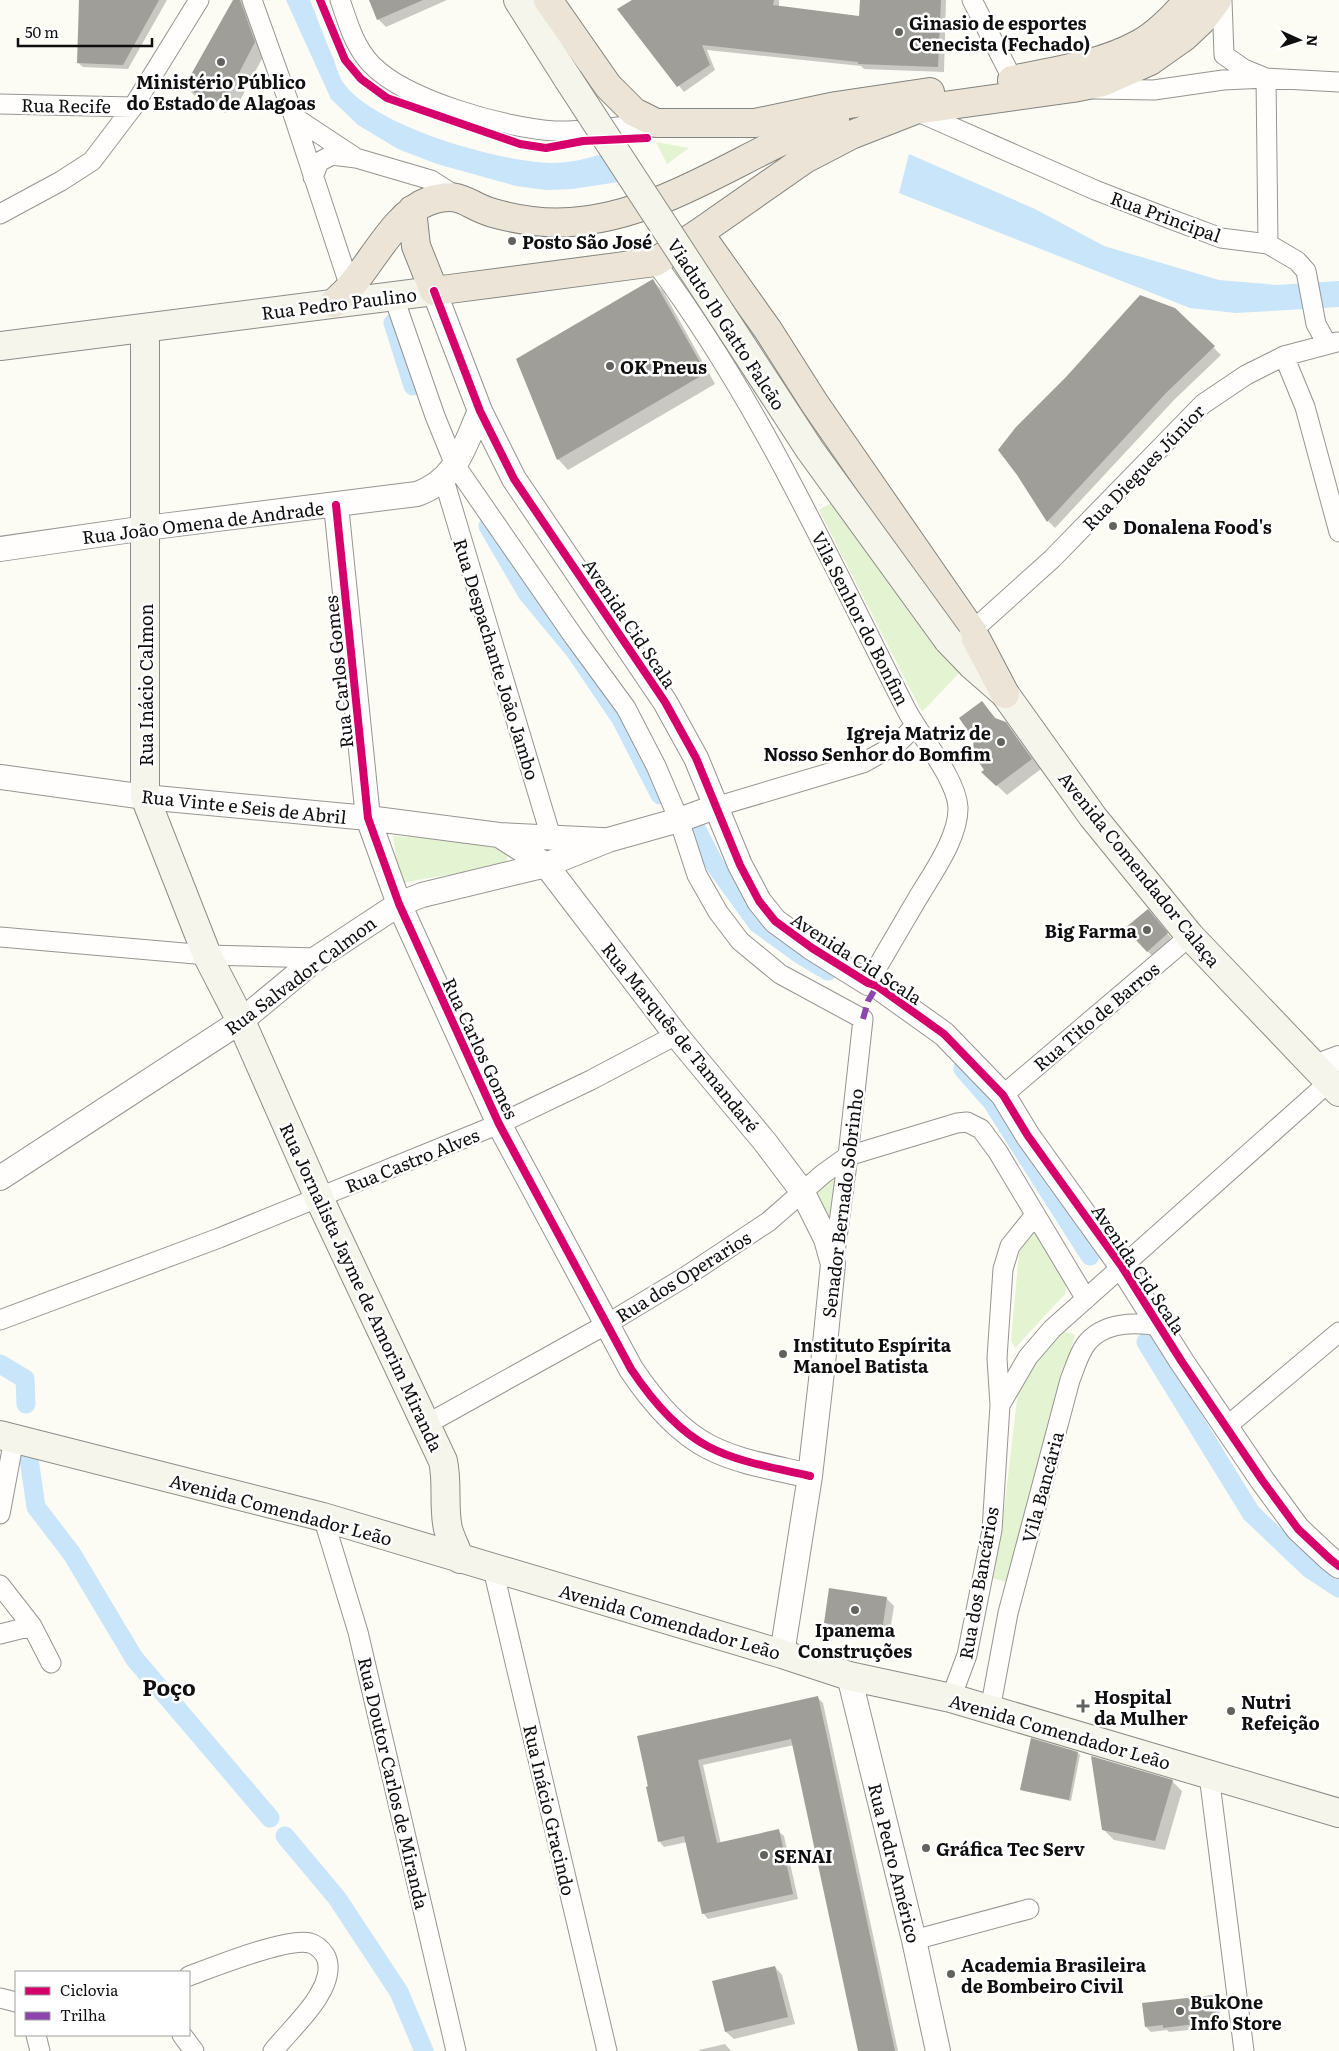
<svg xmlns="http://www.w3.org/2000/svg" width="1339" height="2051" viewBox="0 0 1339 2051" font-family="Literata,serif">
	<style>
		.green { fill: #e4f3d2 }
		.water { fill: #c8e5f9 }
		.shadow { fill: #0003 }
		.lines { fill: none; stroke-linecap: round; stroke-linejoin: round }
		.canal { stroke: #c8e5f9; stroke-width: 19 }
		.building { fill: #a09e99 }
		.minor-casing { stroke: #969592; stroke-width: 21 }
		.tertiary-casing { stroke: #969592; stroke-width: 26 }
		.secondary-casing { stroke: #8c8c89; stroke-width: 30 }
		.trunk-casing { stroke: #83837f; stroke-width: 30 }
		.minor { stroke: #fffefd; stroke-width: 19 }
		.tertiary { stroke: #fffefd; stroke-width: 24 }
		.secondary { stroke: #f5f5eb; stroke-width: 28 }
		.trunk { stroke: #ece5d7; stroke-width: 28 }
		.secondary-bridge-casing { stroke: #8c8c89; stroke-width: 30; stroke-linecap: butt }
		.secondary-bridge { stroke: #f5f5eb; stroke-width: 28 }
		.quiet { stroke: #8e44ad; stroke-width: 6; stroke-dasharray: 12 6; stroke-linecap: butt }
		.cycleway-casing { stroke: #fff; stroke-width: 11 }
		.cycleway { stroke: #d6006c; stroke-width: 8 }
		.poi-dot { fill: #62625f; stroke: #fff; stroke-width: 2 }
		.labels { text-anchor: middle; dominant-baseline: central; stroke-width: 5; stroke-linejoin: round; paint-order: stroke }
		.poi-label { font-size: 18px; font-weight: bold; fill: #0f0f0f; stroke: #fff; text-anchor: start }
		.street-label { font-size: 18px; fill: #0f0f0f; stroke: #fff }
		.district-label { font-size: 22px; font-weight: bold; fill: #0f0f0f; stroke: #fff }
	</style>
	<rect width="100%" height="100%" fill="#fcfbf4"/>
	<path class="green" d="M656,142L689,148L667,164Z
		M831,503L864,538L963,669L922,712L819,510Z
		M393,836L496,843L508,851L506,865L400,883Z
		M836,1172L831,1224L813,1188Z
		M1040,1229L1067,1281L1065,1294L1015,1348L1011,1340L1020,1242L1029,1230Z
		M1059,1330L1075,1335L1007,1582L992,1578L1004,1511L1018,1391L1037,1349Z"/>
	<path class="water" d="M286,0H310C318,20 325,40 334,60C336,67 339,75 342,81C371,126 500,162 551,163C570,163 588,159 606,152L625,181L572,189L546,190L516,186L437,164L398,149L358,125L331,99Z
		M909,154L1035,209L1104,246L1219,280L1277,285L1339,281V307L1236,313L1190,308L899,193Z"/>
	<path class="shadow" d="M80,0H167L128,69L83,67L78,63Z
		M234,0H242L247,5L265,53L237,106L225,113L196,97L185,86Z
		M370,0H447L386,27L378,19Z
		M634,0H779V7L861,18V0H946L944,72L864,69L861,66L707,50L715,70L684,92L619,10Z
		M653,281L663,291L715,384L568,470L558,459Z
		M1174,309L1221,355L1174,400L1055,528L1048,521Z
		M982,703L997,720L1013,733L1041,769L1007,795L983,772L986,771Z
		M1152,915L1172,939L1152,956L1126,928Z
		M886,1598L894,1606L889,1638L833,1630L825,1622Z
		M818,1698L823,1703L898,2051H859L794,1745L703,1765L721,1844L778,1831L784,1836L798,1899L708,1919L703,1913L687,1842L664,1847L659,1841L638,1737Z
		M1078,1753L1080,1755L1071,1801L1024,1791L1022,1789Z
		M1172,1781L1182,1791L1165,1850L1114,1840L1104,1830Z
		M775,1967L782,1975L795,2024L734,2039L726,2032L714,1982Z
		M1214,1996L1218,2001L1221,2023L1198,2026L1199,2029L1169,2032L1167,2030L1151,2032L1146,2027Z
		M725,2044L731,2051H700L699,2050Z"/>
	<g class="lines">
		<path class="canal" d="M393,323L413,386
			M488,526L527,593L575,651L621,719L660,795
			M695,826L715,865L757,923L801,955L828,971
			M963,1069L992,1102L1090,1256
			M1146,1342L1251,1513L1310,1569L1339,1588
			M0,1364L25,1379L26,1404
			M29,1459L36,1507L72,1554L134,1658L270,1818
			M285,1836L337,1898L399,1992L424,2051"/>
	</g>
	<path class="building" d="M79,0H159L123,65L77,63Z
		M233,0H240L255,42L227,96L214,103L184,87Z
		M369,0H423L377,20Z
		M632,0H774L773,5L859,16L860,0H941L938,67L858,64V62L702,45L710,65L677,87L617,9Z
		M653,279L706,373L557,460L516,359Z
		M1140,295L1175,308L1215,346L1166,393L1047,522L1017,475L998,450L1016,427L1066,377Z
		M982,701L995,718L1006,722L1032,759L996,786L981,772L984,770L974,755L973,738L959,718Z
		M1148,909L1168,933L1147,952L1125,928Z
		M829,1588L887,1597L882,1631L824,1623Z
		M818,1696L826,1732L895,2051H858L791,1739L698,1760L717,1843L779,1829L793,1894L702,1914L684,1836L658,1842L646,1787L648,1786L637,1736Z
		M1031,1738L1078,1752L1069,1800L1020,1790Z
		M1091,1756L1173,1780L1155,1841L1102,1830Z
		M775,1966L788,2017L725,2032L712,1981Z
		M1214,1995L1217,2019L1194,2021L1195,2024L1163,2028V2025L1145,2027L1142,2003Z"/>
	<g class="lines">
		<g class="minor-casing">
			<path id="minor" d="M252,0L294,117L350,287
				M340,0C348,23 354,46 371,64C405,100 505,128 555,131C586,132 622,126 653,123
				M972,0L1013,80
				M1222,0L1224,55L1244,69L1266,78L1268,244
				M1094,89L1154,90L1223,80L1266,78L1339,82
				M0,104L133,107
				M916,111L1095,190L1165,217L1221,238L1268,244L1297,261L1306,271L1316,324L1327,344
				M294,117L353,156
				M313,177L319,162L332,155L356,158L431,180L456,196
				M0,214L61,181L92,161L133,107L199,0
				M655,262C758,399 828,557 906,709C920,736 956,778 958,807C959,838 931,875 916,901C900,928 884,956 868,983
				M393,295L435,416L455,465L574,637L626,708L656,766L679,820L697,875L718,912L740,941L780,974L863,1019L848,1156L834,1260
				M1284,356L1305,407L1339,532
				M444,480L551,837
				M972,631L1052,559L1203,404L1246,375L1284,356L1337,342
				M715,807L863,763L897,744L915,726
				M0,937L207,955L317,958
				M1003,1095L1190,936
				M0,1320L219,1238L499,1124L591,1080L676,1035
				M1000,1405L997,1358L1003,1269L1010,1246L1035,1215
				M427,1424L607,1324L685,1277L768,1222L823,1174L848,1156L957,1123L967,1122L981,1129L998,1152L1086,1299
				M1226,1427L1339,1332
				M0,1514L14,1439
				M323,1517L358,1632L456,2051
				M493,1569L607,2051
				M0,1585L32,1626L51,1663
				M0,1634L32,1626
				M951,1698L967,1655L992,1530L1000,1405L1028,1357L1052,1329L1329,1082
				M990,1710L1008,1613L1070,1380C1075,1368 1078,1355 1086,1344C1103,1322 1135,1322 1159,1326
				M1209,1775L1244,2051
				M914,1940L1029,1909
				M189,1976C214,1967 287,1937 310,1943C317,1945 321,1949 325,1955C332,1967 326,1984 319,1995C310,2012 286,2035 273,2051
				M0,1998L16,2002
				M36,2035L40,2051
				M182,2035L194,2051"/>
		</g>
		<g class="tertiary-casing">
			<path id="tertiary" d="M434,291L480,411L514,479L665,702L696,758L740,865L759,901L775,921L812,948L868,983L877,986L944,1034L1003,1095L1028,1136L1122,1267L1182,1362L1262,1480L1298,1529L1330,1559L1339,1566
				M336,505L368,818L399,904L499,1124L631,1369C651,1399 676,1430 709,1447C740,1463 777,1468 810,1476
				M0,549L146,528L417,494C457,480 464,446 480,411
				M0,777L145,797L368,818L499,835L602,840
				M499,835L546,865L676,1035L765,1142L802,1191L826,1239L833,1264L824,1354L810,1476L782,1654
				M1315,1067L1339,1058
				M0,1178L241,1021L317,958L399,904L422,895L546,865L608,840L679,820L715,807
				M849,1676L914,1940L938,2051"/>
		</g>
		<g class="secondary-casing">
			<path id="secondary" d="M518,0L568,79
				M145,328V797L207,955L241,1021L319,1198L443,1461C448,1483 443,1506 448,1529C451,1539 456,1549 460,1559
				M0,346L434,291
				M948,640L973,666L1005,694L1093,817L1190,936L1339,1092
				M0,1435L323,1517L782,1654L849,1676L951,1698L1339,1813"/>
		</g>
		<g class="trunk-casing">
			<path id="trunk" d="M548,0L608,86L634,112L656,123H755L836,106L930,92
				M1012,80C1054,71 1101,65 1139,44C1156,35 1176,15 1188,0
				M412,210L416,246L434,291L655,262L699,233L805,159L851,135L915,110L1073,88L1103,82L1150,61L1184,37L1202,20L1217,0
				M699,233L768,330L815,404L972,631L1005,694
				M334,303C339,298 345,293 350,287C372,262 397,212 429,201C462,190 465,205 493,213C518,220 545,224 571,222C645,217 711,176 776,144C795,135 816,129 835,119"/>
		</g>
		<use href="#minor" class="minor"/>
		<use href="#tertiary" class="tertiary"/>
		<use href="#secondary" class="secondary"/>
		<use href="#trunk" class="trunk"/>
		<g class="secondary-bridge-casing">
			<path id="secondary-bridge" d="M568,79L810,450L948,640"/>
		</g>
		<use href="#secondary-bridge" class="secondary-bridge"/>
		<path class="quiet" d="M863,1019L868,1001L877,986"/>
		<g class="cycleway-casing">
			<path id="cycleway" d="M320,0L345,60L361,79L387,98L520,144L546,148L583,141L647,138
				M434,291L480,411L514,479L665,702L696,758L740,865L759,901L775,921L812,948L868,983L877,986L944,1034L1003,1095L1028,1136L1122,1267L1182,1362L1262,1480L1298,1529L1330,1559L1339,1566
				M336,505L368,818L399,904L499,1124L631,1369C651,1399 676,1430 709,1447C740,1463 777,1468 810,1476"/>
		</g>
		<use href="#cycleway" class="cycleway"/>
	</g>
	<g class="poi-dot">
		<circle cx="899" cy="32" r="5"/>
		<circle cx="221" cy="62" r="5"/>
		<circle cx="512" cy="241" r="5"/>
		<circle cx="610" cy="366" r="5"/>
		<circle cx="1113" cy="526" r="5"/>
		<circle cx="1001" cy="742" r="5"/>
		<circle cx="1147" cy="930" r="5"/>
		<circle cx="783" cy="1354" r="5"/>
		<circle cx="855" cy="1610" r="5"/>
		<path d="M1080.5 1698.5h5v5h5v5h-5v5h-5v-5h-5v-5h5z"/>
		<circle cx="1231" cy="1711" r="5"/>
		<circle cx="926" cy="1848" r="5"/>
		<circle cx="764" cy="1855" r="5"/>
		<circle cx="951" cy="1974" r="5"/>
		<circle cx="1180" cy="2011" r="5"/>
	</g>
	<g class="labels">
		<g class="poi-label">
			<text x="909" y="22">Ginasio de esportes<tspan x="909" dy="21">Cenecista (Fechado)</tspan></text>
			<text x="221" y="81" text-anchor="middle">Ministério Público<tspan x="221" dy="21">do Estado de Alagoas</tspan></text>
			<text x="522" y="241">Posto São José</text>
			<text x="620" y="366">OK Pneus</text>
			<text x="1123" y="526">Donalena Food's</text>
			<text x="991" y="732" text-anchor="end">Igreja Matriz de<tspan x="991" dy="21">Nosso Senhor do Bomfim</tspan></text>
			<text x="1137" y="930" text-anchor="end">Big Farma</text>
			<text x="793" y="1344">Instituto Espírita<tspan x="793" dy="21">Manoel Batista</tspan></text>
			<text x="855" y="1629" text-anchor="middle">Ipanema<tspan x="855" dy="21">Construções</tspan></text>
			<text x="1094" y="1696">Hospital<tspan x="1094" dy="21">da Mulher</tspan></text>
			<text x="1241" y="1701">Nutri<tspan x="1241" dy="21">Refeição</tspan></text>
			<text x="936" y="1848">Gráfica Tec Serv</text>
			<text x="774" y="1855">SENAI</text>
			<text x="961" y="1964">Academia Brasileira<tspan x="961" dy="21">de Bombeiro Civil</tspan></text>
			<text x="1190" y="2001">BukOne<tspan x="1190" dy="21">Info Store</tspan></text>
		</g>
		<g class="street-label">
			<text transform="translate(66 105) rotate(1)">Rua Recife</text>
			<text transform="translate(1166 216) rotate(20)">Rua Principal</text>
			<text transform="translate(339 303) rotate(-7)">Rua Pedro Paulino</text>
			<text transform="translate(727 324) rotate(57)">Viaduto Ib Gatto Falcão</text>
			<text transform="translate(1143 467) rotate(-46)">Rua Diegues Júnior</text>
			<text transform="translate(203 522) rotate(-7)">Rua João Omena de Andrade</text>
			<text transform="translate(861 618) rotate(63)">Vila Senhor do Bonfim</text>
			<text transform="translate(630 623) rotate(56)">Avenida Cid Scala</text>
			<text transform="translate(497 659) rotate(73)">Rua Despachante João Jambo</text>
			<text transform="translate(338 672) rotate(-96)">Rua Carlos Gomes</text>
			<text transform="translate(145 685) rotate(-90)">Rua Inácio Calmon</text>
			<text transform="translate(244 806) rotate(6)">Rua Vinte e Seis de Abril</text>
			<text transform="translate(1140 869) rotate(51)">Avenida Comendador Calaça</text>
			<text transform="translate(857 958) rotate(33)">Avenida Cid Scala</text>
			<text transform="translate(300 975) rotate(-37)">Rua Salvador Calmon</text>
			<text transform="translate(1096 1016) rotate(-40)">Rua Tito de Barros</text>
			<text transform="translate(681 1037) rotate(51)">Rua Marquês de Tamandaré</text>
			<text transform="translate(481 1048) rotate(65)">Rua Carlos Gomes</text>
			<text transform="translate(412 1160) rotate(-22)">Rua Castro Alves</text>
			<text transform="translate(842 1203) rotate(-83)">Senador Bernado Sobrinho</text>
			<text transform="translate(1139 1269) rotate(56)">Avenida Cid Scala</text>
			<text transform="translate(683 1276) rotate(-32)">Rua dos Operarios</text>
			<text transform="translate(362 1287) rotate(65)">Rua Jornalista Jayme de Amorim Miranda</text>
			<text transform="translate(1042 1487) rotate(-75)">Vila Bancária</text>
			<text transform="translate(281 1509) rotate(15)">Avenida Comendador Leão</text>
			<text transform="translate(978 1583) rotate(-80)">Rua dos Bancários</text>
			<text transform="translate(670 1621) rotate(16)">Avenida Comendador Leão</text>
			<text transform="translate(1060 1731) rotate(16)">Avenida Comendador Leão</text>
			<text transform="translate(394 1783) rotate(77)">Rua Doutor Carlos de Miranda</text>
			<text transform="translate(550 1810) rotate(77)">Rua Inácio Gracindo</text>
			<text transform="translate(895 1863) rotate(76)">Rua Pedro Américo</text>
		</g>
		<g class="district-label">
			<text x="169" y="1686">Poço</text>
		</g>
	</g>
	<rect x="15" y="1971" width="175" height="65" fill="#ffffff" stroke="#9f9f9f"/>
	<rect x="25" y="1987" width="25" height="8" fill="#d6006c" stroke="#9f9f9f"/>
	<text x="60" y="1996" font-size="15" fill="#0f0f0f">Ciclovia</text>
	<rect x="25" y="2012" width="25" height="8" fill="#8e44ad" stroke="#9f9f9f"/>
	<text x="60" y="2021" font-size="15" fill="#0f0f0f">Trilha</text>
	<g transform="translate(1299 40) rotate(93)" stroke="#ffffff" stroke-width="4" paint-order="stroke">
	<path d="M0-4L9 19L0 12L-9 19Z" fill="#0f0f0f"/>
	<text y="-8" font-size="14" font-weight="bold" text-anchor="middle" fill="#0f0f0f">N</text>
	</g>
	<path d="M18 38v8h134v-8" fill="none" stroke="#0f0f0f" stroke-width="2.5"/>
	<text x="25" y="38" font-size="15" fill="#0f0f0f" stroke="#ffffff" stroke-width="4" paint-order="stroke">50 m</text>
</svg>
